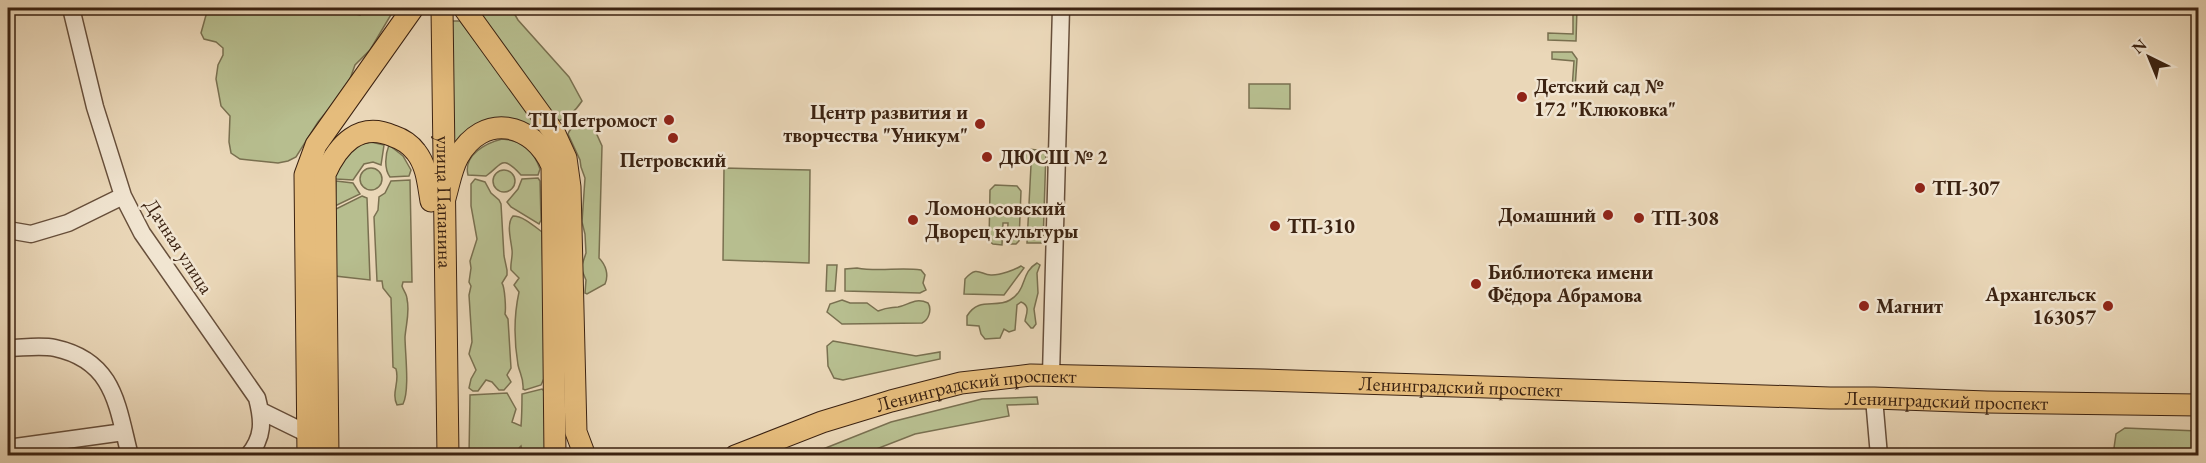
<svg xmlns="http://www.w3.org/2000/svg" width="2206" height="463" viewBox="0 0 2206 463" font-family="'EB Garamond',serif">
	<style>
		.green { fill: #b7be8f; stroke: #797050; stroke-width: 1.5 }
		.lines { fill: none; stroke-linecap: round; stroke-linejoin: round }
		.minor-casing { stroke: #674f3b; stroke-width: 19 }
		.major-casing { stroke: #3b2211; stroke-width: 23 }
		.minor { stroke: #f1e5d1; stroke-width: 16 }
		.major { stroke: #e5bc7c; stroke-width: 21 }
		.poi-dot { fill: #8f2418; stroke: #f1e5d1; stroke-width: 2 }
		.labels { text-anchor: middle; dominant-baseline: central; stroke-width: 5; stroke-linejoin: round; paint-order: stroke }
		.poi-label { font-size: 20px; font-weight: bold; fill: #3b2211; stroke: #f1e5d1; text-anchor: start }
		.street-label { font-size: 20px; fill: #3b2211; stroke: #f1e5d1 }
	</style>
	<rect width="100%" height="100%" fill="#ead7b8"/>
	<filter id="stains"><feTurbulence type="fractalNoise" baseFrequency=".00333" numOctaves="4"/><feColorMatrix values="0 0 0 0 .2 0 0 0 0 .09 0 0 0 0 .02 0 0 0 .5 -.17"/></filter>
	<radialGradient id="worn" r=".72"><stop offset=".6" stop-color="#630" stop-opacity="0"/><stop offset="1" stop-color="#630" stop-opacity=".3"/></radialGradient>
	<path class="green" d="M208,8H329L360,15L359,8H395L370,50L355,65L350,79L332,105L318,122L296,157L288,161L278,163L240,159L231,153L229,142L230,116L221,106L216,79L218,65L223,55V48L216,42L204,39L201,33Z
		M472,8H511L518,20L569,77L582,101C576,110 568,119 557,121Z
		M1573,8H1577L1576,41L1548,40V33L1573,34Z
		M452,21H460L551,142L530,129L453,146Z
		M1552,52H1572L1577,59L1575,89H1572L1574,61L1552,59Z
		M1249,84H1290V109L1249,108Z
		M588,121L593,126L602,146L599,258C606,265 609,275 605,284L587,294L585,293L586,280L581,268L586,253L585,234L582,222L585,178L581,167L580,160L568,134C571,126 580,121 588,121Z
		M502,139C521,140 534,151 540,169L538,175H521C501,153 502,165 486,176L468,175C463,155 486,143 502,139Z
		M371,142L384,145L381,165L373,162L364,164L353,180L336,179L334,177L352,146Z
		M389,145L403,156L411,170L409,176L390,177C384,169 385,155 389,145Z
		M1028,149L1046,151L1043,243H1027L1031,165L1021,164V155Z
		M724,168L810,170L809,263L723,260Z
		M360 179a11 11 0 1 1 22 0a11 11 0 1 1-22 0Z
		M493 181a11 11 0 1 1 22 0a11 11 0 1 1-22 0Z
		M538,178L540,181L541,220L539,224L511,207L507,202L518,189L522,179Z
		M475,179L485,182L491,193L499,200L501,204L504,256L507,270V275L502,283C505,288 506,309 505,314L508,319L511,368L507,375L511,382L504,390H499L492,382L486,380L478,391H473L469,388L471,379L476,370L469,354L472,342L469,295L471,286L469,282L471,268L470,261L477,239L471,206V184Z
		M410,180L412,282H403L402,286C403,290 407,294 407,299C410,312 406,324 405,337C405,353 410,390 403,404L397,405C391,393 400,382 396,369L393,367L391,298L383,288L382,281H377L374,217L378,210L379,197L385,193L391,181Z
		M336,181L353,183L360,194L335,206Z
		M995,185L1017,186L1021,191L1019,241L1016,244H1007L1008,223H1003L1002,245L993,244L989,241L990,190Z
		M362,196L367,198L370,280L335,276L334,210Z
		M513,216C523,216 534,226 542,232L545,376L541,385L525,390L523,389C524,379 520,374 518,365C514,341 514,315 519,292L514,285L519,278L511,270C510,264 513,256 512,250C511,240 506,224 513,216Z
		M1037,263L1040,265L1037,273L1038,293L1034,309L1036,324L1033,328H1031L1025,321C1026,314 1031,306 1021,302L1017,305L1015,330L1009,332L1004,329L1000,338L985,339L981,334L979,326L967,325V316C979,296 995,309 1010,300C1028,289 1020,273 1037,263Z
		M827,265H837L835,291H826Z
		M1021,266L1024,268L1004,295L964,294L965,279C978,264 981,276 992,275C1001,275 1014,270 1021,266Z
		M857,268C878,272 900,267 921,270L925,275L923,283L926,290L920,293L845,291V269Z
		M842,300L850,303H867L878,311C888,307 888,308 898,307C909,305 915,297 928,303C932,309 929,320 922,323L842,324L827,312L830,304Z
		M833,341L916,356L940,352V359L843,380L834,378L828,366L827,346Z
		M542,389L544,391L546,455H523L521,446L519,448V455H469L470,395L507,393L516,409L512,422L521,426C522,414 522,405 522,394Z
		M1037,397L1038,404L1007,405L1009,416L915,434L861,455H808L891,422L982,399Z
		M2125,428L2198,431V455H2113L2116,434Z"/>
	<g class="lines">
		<g class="minor-casing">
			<path id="minor" d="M71,8L95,107L123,196L142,233L257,398C263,421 264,437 248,456
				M8,230L31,234L68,223L123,196
				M8,348C22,348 40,345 55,348C115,361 117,406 130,456
				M1051,375L1061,8
				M1874,398L1879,456
				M261,411L308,434
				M8,448L124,432"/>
		</g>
		<g class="major-casing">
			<g id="major">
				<path id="s1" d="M442,8L448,456"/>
				<path d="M464,8L555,134L566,158L570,187L576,432L585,456"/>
				<path d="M445,198C449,185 451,170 458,157C483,112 533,122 552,166L555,456"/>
				<path d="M308,456L305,175L316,145L413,8"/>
				<path d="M328,456L325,174C338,145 359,121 393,136C402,139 410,144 416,152C427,166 428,184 431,201"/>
				<path id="s2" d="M735,456L822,422L891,401L961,383L1031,375L1264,380L1830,398H1874L1987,402L2198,405"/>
			</g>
		</g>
		<use href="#minor" class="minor"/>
		<use href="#major" class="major"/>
	</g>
	<g class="poi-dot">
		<circle cx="1522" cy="97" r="6"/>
		<circle cx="669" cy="120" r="6"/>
		<circle cx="980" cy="124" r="6"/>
		<circle cx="673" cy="138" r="6"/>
		<circle cx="987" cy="157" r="6"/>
		<circle cx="1920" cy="188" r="6"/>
		<circle cx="1608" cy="215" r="6"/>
		<circle cx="1639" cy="218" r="6"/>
		<circle cx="913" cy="220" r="6"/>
		<circle cx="1275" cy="226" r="6"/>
		<circle cx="1476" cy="284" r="6"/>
		<circle cx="1864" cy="306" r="6"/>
		<circle cx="2108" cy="306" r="6"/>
	</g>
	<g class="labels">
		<g class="poi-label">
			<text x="1534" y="86">Детский сад №<tspan x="1534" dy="23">172 "Клюковка"</tspan></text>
			<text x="968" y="112" text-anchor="end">Центр развития и<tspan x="968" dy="23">творчества "Уникум"</tspan></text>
			<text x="657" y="120" text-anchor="end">ТЦ Петромост</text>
			<text x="999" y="157">ДЮСШ № 2</text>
			<text x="673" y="160" text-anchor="middle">Петровский</text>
			<text x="1932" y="188">ТП-307</text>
			<text x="925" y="208">Ломоносовский<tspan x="925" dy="23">Дворец культуры</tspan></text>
			<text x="1596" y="215" text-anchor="end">Домашний</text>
			<text x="1651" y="218">ТП-308</text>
			<text x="1287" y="226">ТП-310</text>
			<text x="1488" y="272">Библиотека имени<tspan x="1488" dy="23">Фёдора Абрамова</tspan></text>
			<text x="2096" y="294" text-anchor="end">Архангельск<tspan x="2096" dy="23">163057</tspan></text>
			<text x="1876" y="306">Магнит</text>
		</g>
		<g class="street-label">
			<text stroke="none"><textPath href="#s1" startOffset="194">улица Папанина</textPath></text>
			<text transform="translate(179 246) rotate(57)">Дачная улица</text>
			<text stroke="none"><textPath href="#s2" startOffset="738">Ленинградский проспект</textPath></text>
			<text stroke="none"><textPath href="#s2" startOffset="252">Ленинградский проспект</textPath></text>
			<text stroke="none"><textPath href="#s2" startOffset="1224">Ленинградский проспект</textPath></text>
		</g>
	</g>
	<rect width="2206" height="463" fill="none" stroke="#ead7b8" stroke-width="30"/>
	<rect x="9" y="9" width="2188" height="445" fill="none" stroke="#3b2211" stroke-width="3"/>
	<rect x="15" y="15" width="2176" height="433" fill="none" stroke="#3b2211" stroke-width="1.5"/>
	<g transform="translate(2149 57) rotate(317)" stroke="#f1e5d1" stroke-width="4.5" paint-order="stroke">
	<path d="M0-4.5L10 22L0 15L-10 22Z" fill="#3b2211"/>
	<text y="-9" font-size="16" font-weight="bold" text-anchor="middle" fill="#3b2211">N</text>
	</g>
	<rect width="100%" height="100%" filter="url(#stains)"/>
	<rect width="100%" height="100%" fill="url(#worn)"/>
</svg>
